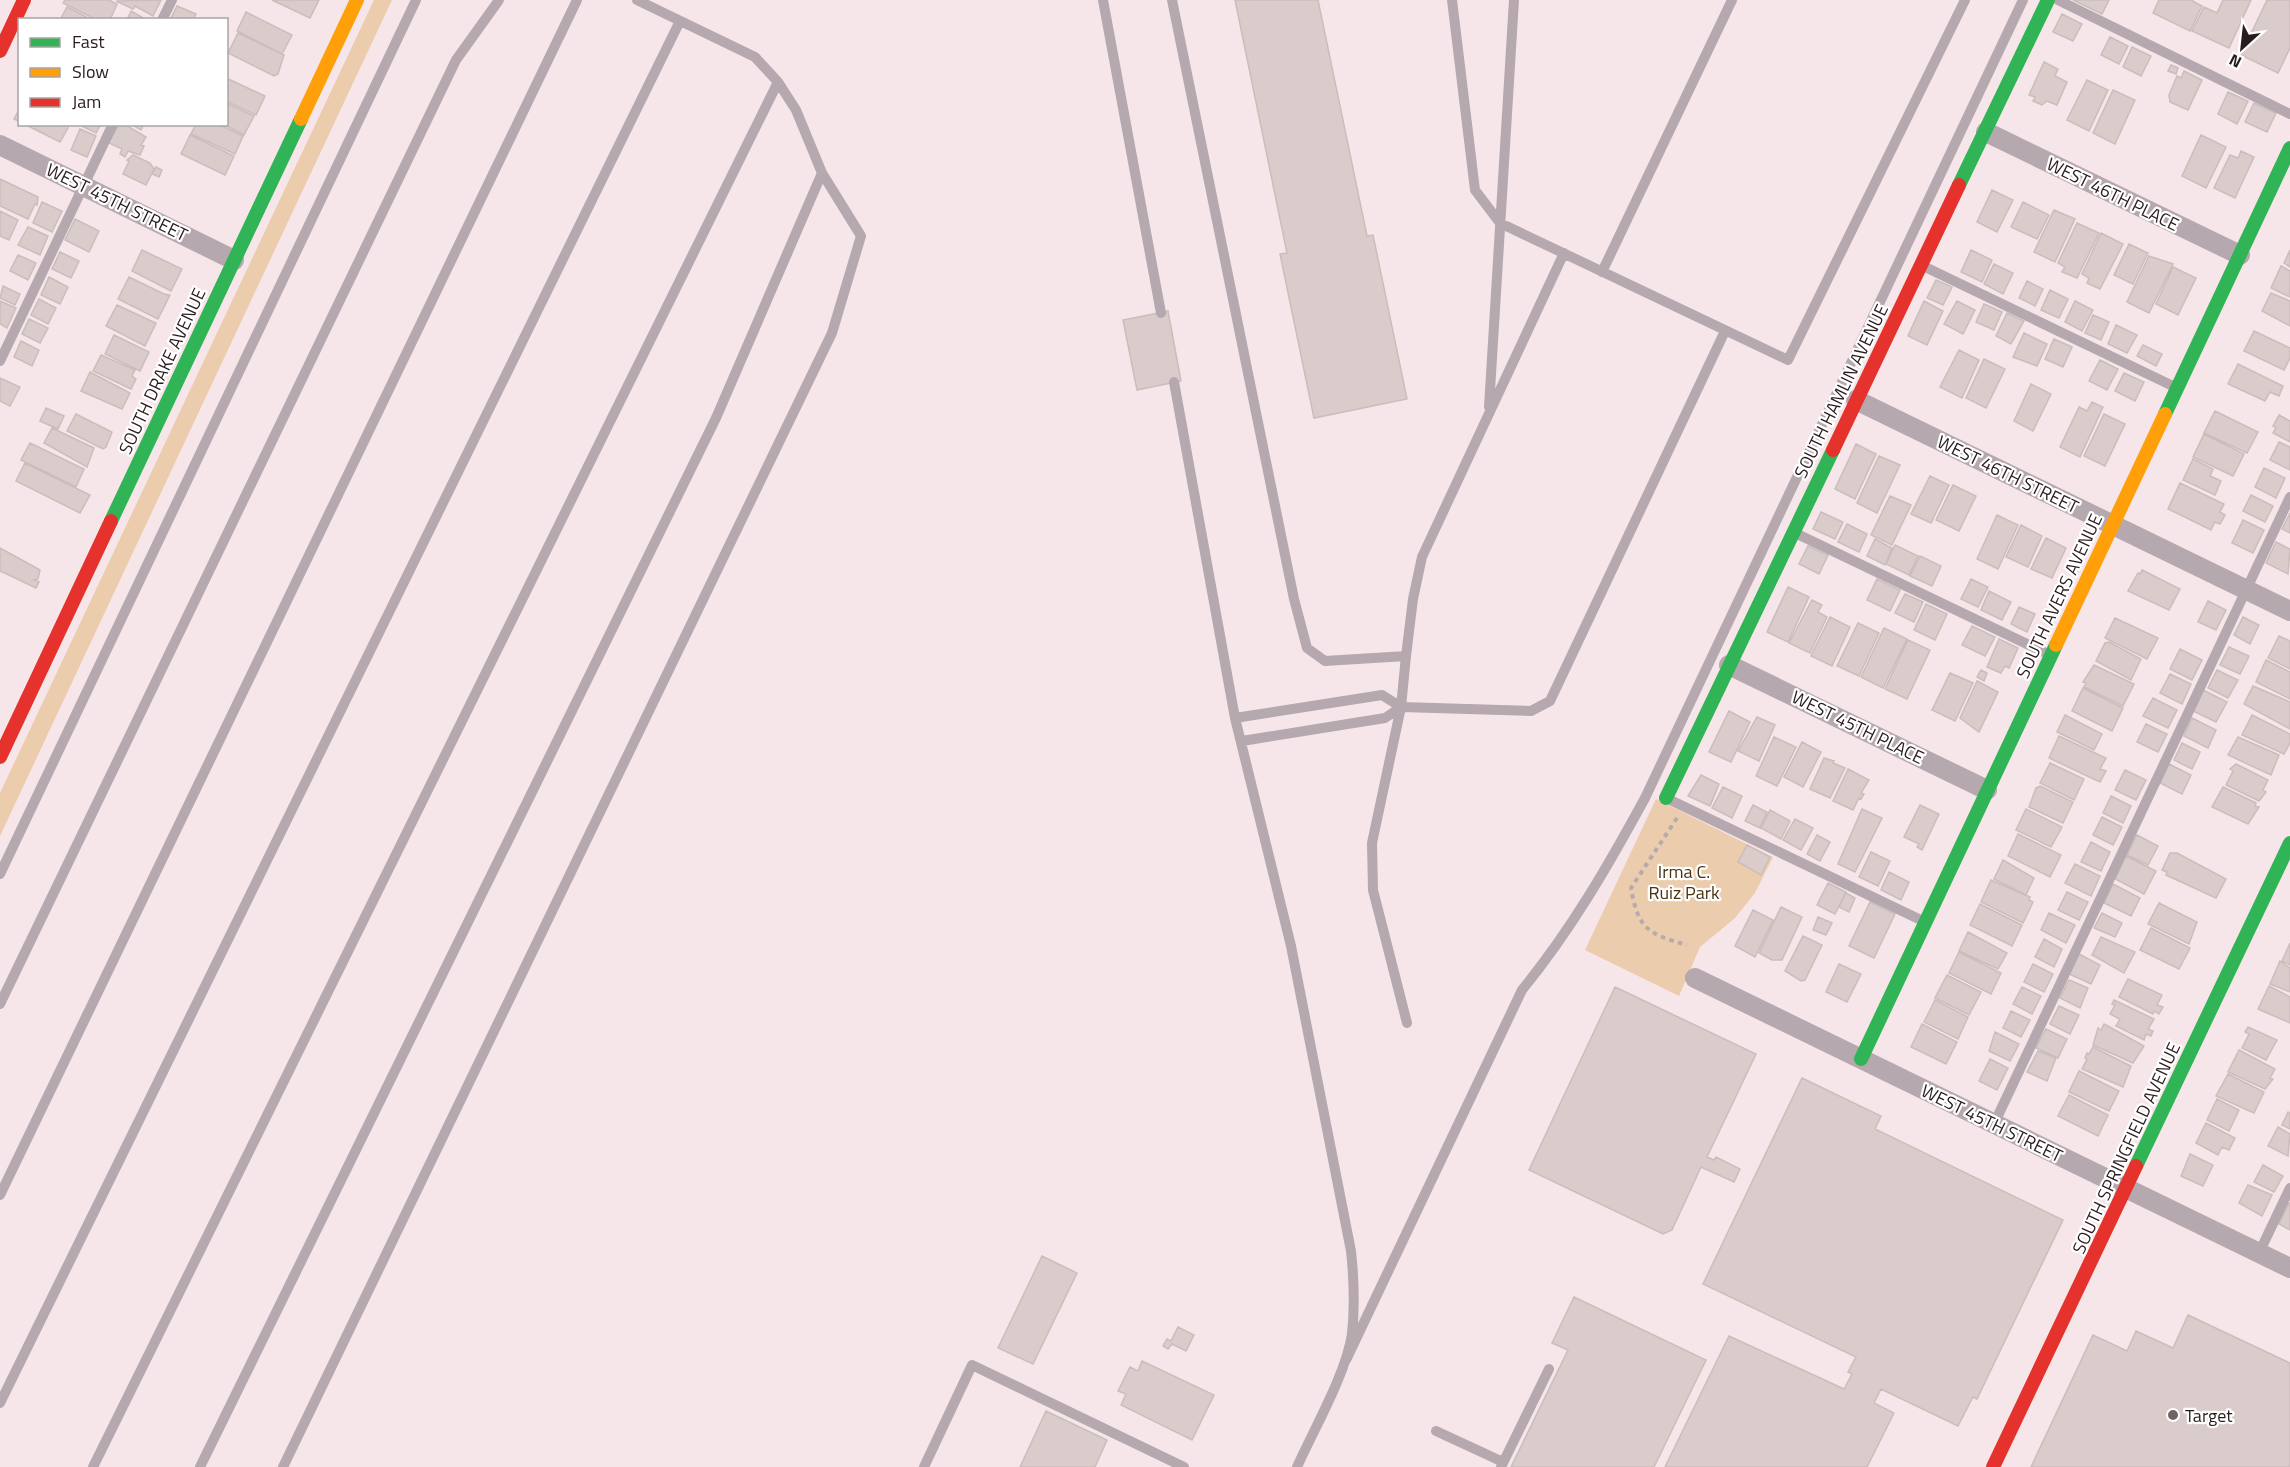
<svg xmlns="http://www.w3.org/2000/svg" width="2290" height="1467" viewBox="0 0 2290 1467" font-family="'Titillium Web',sans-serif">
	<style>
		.green { fill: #ebccad }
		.building { fill: #d9cccb; stroke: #cabdbc; stroke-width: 1.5 }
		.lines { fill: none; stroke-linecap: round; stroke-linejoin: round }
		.path { stroke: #b6aaaf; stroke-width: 4; stroke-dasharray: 4.5 4.5; stroke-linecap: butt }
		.lane { stroke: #b6a8af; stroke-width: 10 }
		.street { stroke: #b6a8af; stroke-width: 20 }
		.fast { stroke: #30b455; stroke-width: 14 }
		.slow { stroke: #ff9f0a; stroke-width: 14 }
		.jam { stroke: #e5322d; stroke-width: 14 }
		.poi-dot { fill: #716365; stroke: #fff; stroke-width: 2 }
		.labels { text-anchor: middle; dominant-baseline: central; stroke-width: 4.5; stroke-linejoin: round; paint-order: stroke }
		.street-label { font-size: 18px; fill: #291c1e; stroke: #fff }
		.park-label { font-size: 18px; fill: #4a330f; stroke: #fff }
		.poi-label { font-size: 18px; fill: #291c1e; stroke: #fff; text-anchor: start }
	</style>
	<rect width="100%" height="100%" fill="#f7e6e9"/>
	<path class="green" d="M374,0H392L0,836V793Z
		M1656,799L1773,857L1755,893L1735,918L1700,947L1679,996L1585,950Z"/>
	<path class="building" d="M65,0H109L117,4L110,20H97L63,3Z
		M161,0L153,16L135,6L133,9L116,1Z
		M272,0H319L310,18Z
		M1235,0H1318L1367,236L1373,235L1407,399L1314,418L1280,254L1287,253Z
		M2073,0H2109L2102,14Z
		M2159,0H2191L2202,6L2190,31L2153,13Z
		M2223,0H2251L2229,48L2192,31L2204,7L2217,13Z
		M2267,0H2290V48L2278,73L2241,55Z
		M177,6L196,14L193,20H170Z
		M67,7L92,20H60Z
		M131,11L147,20H127Z
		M246,12L292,35L282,54L237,31Z
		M2062,14L2082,24L2073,41L2053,32Z
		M238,33L284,55L278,74L274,76L228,53Z
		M2110,37L2128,46L2119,64L2101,55Z
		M2132,47L2151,56L2141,76L2123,67Z
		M2044,62L2058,69L2055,76L2067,82L2057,105L2047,101L2042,105L2033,101L2035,97L2029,95Z
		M2171,65L2178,68L2176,74L2168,71Z
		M2184,71L2202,80L2188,110L2170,102L2169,95L2177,76L2181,78Z
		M226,78L265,96L256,115L226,101Z
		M2087,80L2108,90L2089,131L2067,120Z
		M2113,90L2135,100L2115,144L2093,133Z
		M2228,92L2248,101L2237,124L2218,114Z
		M226,103L254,116L244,135L223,124H226Z
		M2254,103L2276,113L2267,132L2245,122Z
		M20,108V122L14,119Z
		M24,124H68V128L60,142Z
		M78,124H101L96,133Z
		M119,124H124L146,137L141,145L144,146L140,155L128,151L125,157L120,154L122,149L109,143Z
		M131,124H144L141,130Z
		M196,124H218L243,136L235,154L191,134Z
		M80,129L96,136L87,157L71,150Z
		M190,135L234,156L225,175L181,154Z
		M2201,135L2226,147L2206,188L2182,176Z
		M2241,151L2254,157L2235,198L2214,188L2230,155L2238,158Z
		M133,155L150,163L154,169L146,185L123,174L129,161L127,160Z
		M156,167L162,170L159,177L152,174Z
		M0,179L38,197L37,205L35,204L28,219L0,206Z
		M1992,190L2013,200L1997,232L1977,222Z
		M42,202L62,211L52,232L33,223Z
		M2023,202L2049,215L2037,239L2011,227Z
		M2054,210L2075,219L2055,262L2034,252Z
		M0,211L18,220L9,240L0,236Z
		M75,219L99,231L89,252L65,240Z
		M2077,223L2099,233L2077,278L2062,272L2065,267L2058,263Z
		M28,227L48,236L40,255L18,245Z
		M2101,233L2123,244L2100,289L2087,283L2089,278L2082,274Z
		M2129,244L2148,253L2133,284L2114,275Z
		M142,250L182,269L171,291L132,271Z
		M1971,250L1992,260L1982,282L1961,272Z
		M2290,250V267L2284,263Z
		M60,252L79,261L71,278L52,269Z
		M18,255L36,263L28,280L10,271Z
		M2149,256L2173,264L2149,313L2127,302Z
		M1994,264L2013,273L2003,294L1984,284Z
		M2281,266L2290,271V297L2271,288Z
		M2173,267L2196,278L2178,315L2156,304Z
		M49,277L68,287L60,304L41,295Z
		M129,277L164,294L170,295L158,319L118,299Z
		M1936,280L1952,287L1943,305L1927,298Z
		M2027,281L2043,289L2035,306L2019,298Z
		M3,286L20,294L15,305L0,298Z
		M2050,290L2068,299L2059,318L2041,310Z
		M2271,293L2290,301V326L2262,311Z
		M39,299L56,308L48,324L31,315Z
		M0,301L16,308L7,328L0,324Z
		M1924,301L1943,311L1927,345L1908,336Z
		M1957,301L1975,310L1963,334L1944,324Z
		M2075,301L2093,310L2082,331L2065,322Z
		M1984,304L2002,312L1994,330L1976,322Z
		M117,305L156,323L145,346L106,326Z
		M1168,311L1181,381L1137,390L1123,320Z
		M2007,313L2024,321L2011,344L1996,336Z
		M2093,315L2109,322L2101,340L2085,333Z
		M29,319L48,328L40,343L22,334Z
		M2116,325L2137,335L2127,353L2108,344Z
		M2254,331L2290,348V358L2284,370L2244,351Z
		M2024,333L2047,344L2037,366L2013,357Z
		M114,335L149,352L140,371L105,354Z
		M2054,339L2072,347L2063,367L2045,359Z
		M21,341L39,350L32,366L14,357Z
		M2143,345L2162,354L2156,366L2137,356Z
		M1959,350L1979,360L1962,398L1940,387Z
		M101,355L135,370L132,376L136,379L131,389L93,371Z
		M1984,359L2005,369L1986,408L1966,398Z
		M2100,360L2118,369L2107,390L2089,381Z
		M2238,364L2283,386L2279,396L2270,392L2265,401L2228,384Z
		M90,372L130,393L122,409L81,391Z
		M2124,373L2144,382L2135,401L2115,391Z
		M0,378L20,387L10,406L0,401Z
		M2031,384L2051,394L2033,431L2014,421Z
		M2092,402L2103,407L2080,457L2060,447L2079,407L2087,411Z
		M46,408L64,416L58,429L40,421Z
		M2215,411L2258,432L2247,453L2204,433Z
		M76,414L112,432L106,447L103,449L67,431Z
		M2104,414L2125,424L2105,466L2084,456Z
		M2279,415L2290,421V442L2273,433L2276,428L2273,426Z
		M52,428L94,448L87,467L44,443Z
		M2204,434L2244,454L2233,476L2193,457Z
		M2279,442L2290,447V470L2270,460Z
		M30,443L84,469L76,487L21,460Z
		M1856,444L1876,454L1855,499L1835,489Z
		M1879,456L1900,465L1877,513L1857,503Z
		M2193,459L2213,469L2210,476L2221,481L2215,495L2183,480Z
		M25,463L90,495L80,513L16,481Z
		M2264,468L2285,478L2276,498L2255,487Z
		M1930,476L1949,485L1931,523L1911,514Z
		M2180,483L2224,504L2220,512L2225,515L2220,524L2215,522L2211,530L2168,509Z
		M1953,485L1976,496L1959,531L1936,520Z
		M2251,495L2273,506L2265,522L2243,511Z
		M1890,496L1911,505L1892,545L1871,535Z
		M1821,512L1843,522L1835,539L1813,529Z
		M2290,513V533L2282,529Z
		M1997,515L2018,525L1998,569L1977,559Z
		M2243,520L2264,530L2253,553L2232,543Z
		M1847,524L1867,534L1859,552L1838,542Z
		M2021,525L2042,536L2028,567L2006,557Z
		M2046,538L2066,548L2052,578L2031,569Z
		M1875,539L1892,548L1885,565L1867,556Z
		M2276,542L2290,549L2288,574L2266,563Z
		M1895,545L1918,556L1909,575L1886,564Z
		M1808,546L1828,555L1819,574L1799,564Z
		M0,548L40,570L38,579L34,580L39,582L36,588L0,571Z
		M1920,556L1941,566L1932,586L1910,576Z
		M2142,570L2180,589L2169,610L2128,591L2138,573L2140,574Z
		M1877,579L1900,590L1890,611L1867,600Z
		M1971,579L1988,587L1978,607L1961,599Z
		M1788,587L1809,597L1788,642L1767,632Z
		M1989,591L2011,602L2002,620L1981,610Z
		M1905,594L1923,602L1914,622L1895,613Z
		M1812,600L1822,605L1818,612L1827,617L1810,653L1789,643Z
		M2208,601L2226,610L2216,630L2198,622Z
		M1926,604L1947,614L1935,640L1914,630Z
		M2019,607L2035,614L2027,632L2011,624Z
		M1830,617L1850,627L1832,666L1811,656Z
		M2243,617L2259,625L2250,644L2234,635Z
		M2115,618L2158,638L2147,659L2105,638Z
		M1858,623L1879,633L1859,676L1837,666Z
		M1972,626L1995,637L1985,656L1962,645Z
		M1884,628L1907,639L1883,688L1861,677Z
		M2279,636L2290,641V669L2268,658Z
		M1999,639L2018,648L2009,668L2005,666L2001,673L1987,667Z
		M1908,640L1930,650L1907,699L1885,689Z
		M2109,642L2141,659L2131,680L2096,661L2105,643Z
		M2229,647L2249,656L2240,674L2220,665Z
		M2180,649L2202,660L2192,680L2170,669Z
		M2266,660L2290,672V699L2256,682Z
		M2094,665L2134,684L2123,706L2084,687L2086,683L2083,682Z
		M1981,670L1987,673L1984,681L1977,677Z
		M2217,670L2238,680L2228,698L2208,688Z
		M1950,673L1973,683L1955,721L1932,710Z
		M2170,674L2191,684L2182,704L2160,693Z
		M1977,681L1998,692L1979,732L1960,718Z
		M2253,686L2290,702V729L2244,704Z
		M2083,688L2123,708L2112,731L2072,711Z
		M2203,690L2227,702L2216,722L2193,711Z
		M2153,698L2177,710L2168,728L2143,716Z
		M1729,711L1750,722L1731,762L1709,752Z
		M2065,715L2102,734L2094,750L2057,732Z
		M2252,715L2290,734V743L2284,754L2242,735Z
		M1757,717L1775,725L1759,761L1738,751Z
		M2192,718L2216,730L2208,748L2184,736Z
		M2146,724L2167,734L2158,752L2137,742Z
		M2059,736L2106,758L2100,769L2106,771L2100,782L2049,758Z
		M1774,737L1796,747L1777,786L1756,776Z
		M2238,737L2279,755L2271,775L2228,755Z
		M1802,742L1821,752L1803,787L1784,777Z
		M2182,743L2200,752L2192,769L2174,760Z
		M1824,758L1834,761L1833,763L1845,768L1830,798L1810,789Z
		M2050,763L2084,779L2074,800L2040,783Z
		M2169,764L2191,775L2182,794L2160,783Z
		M2236,764L2268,780L2263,790L2266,792L2259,801L2226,785L2233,771L2230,769Z
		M1848,769L1869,780L1861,793L1864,794L1861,799L1859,798L1853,810L1833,801Z
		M2125,770L2146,780L2136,800L2115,790Z
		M1701,775L1719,784L1710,806L1688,796Z
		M2040,786L2073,802L2063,823L2029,807L2036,788Z
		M1723,787L1742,796L1732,818L1712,808Z
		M2223,787L2256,803L2255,806L2259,807L2248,824L2212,807Z
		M2111,796L2131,806L2123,823L2103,813Z
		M1753,805L1767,812L1760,828L1745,821Z
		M1920,805L1939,814L1922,850L1917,847L1919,844L1904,837Z
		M1862,809L1882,818L1855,872L1838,864Z
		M2026,809L2062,827L2051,847L2016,830Z
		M1770,810L1790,821L1781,839L1761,828Z
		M2102,817L2122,827L2113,845L2093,835Z
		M1795,819L1813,828L1801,850L1783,840Z
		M2018,834L2061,855L2050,877L2008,856Z
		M1817,835L1830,842L1820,861L1807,854Z
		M2137,835L2158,846L2148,865L2127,855Z
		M2091,842L2110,852L2101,871L2081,862Z
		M1747,845L1770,857L1761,875L1738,862Z
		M1871,852L1890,861L1878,886L1859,877Z
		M2170,853H2177L2226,879L2216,898L2166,875L2167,872L2162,870Z
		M2126,856L2156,871L2144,894L2115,879Z
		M2003,860L2034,878L2026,895L1994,879Z
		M2075,864L2100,876L2091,896L2065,883Z
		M1889,872L1909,882L1901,900L1881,890Z
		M1991,880L2030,897L2029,900L2033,902L2023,923L1981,902Z
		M1828,883L1846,892L1835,914L1817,905Z
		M2113,884L2140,898L2131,916L2104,903Z
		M2067,892L2088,902L2079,920L2058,910Z
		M1846,893L1855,898L1849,912L1839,907Z
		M1870,902L1895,914L1874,958L1849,946Z
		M2159,903L2197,922L2189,944L2148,924Z
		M1980,904L2022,925L2012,946L1970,925Z
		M1781,907L1802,917L1782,960H1772L1759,953Z
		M1753,910L1773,920L1755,957L1735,946Z
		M2049,913L2075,925L2066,943L2041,930Z
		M2102,913L2122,923L2115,937L2094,928Z
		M1818,917L1832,923L1826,935L1813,930Z
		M2151,928L2190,948L2179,969L2140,950Z
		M1968,932L2007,953L1998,969L1959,951Z
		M1803,936L1822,945L1805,980L1801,981L1785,971Z
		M2101,937L2135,952L2124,973L2092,955Z
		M2044,939L2062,949L2054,967L2035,957Z
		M2290,943V965L2282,961Z
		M1959,952L2001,973L1991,994L1949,973Z
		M2079,954L2100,965L2091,984L2069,974Z
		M2280,961L2290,968V992L2270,984Z
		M1839,964L1861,974L1847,1002L1826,992Z
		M2033,964L2053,974L2044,992L2024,982Z
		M1947,975L1981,992L1969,1015L1935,998Z
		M2128,979L2162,995L2157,1005L2163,1007L2159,1014L2154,1011L2153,1014L2119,997Z
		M2069,980L2088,988L2080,1008L2060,998Z
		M2269,986L2290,997V1023L2258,1009Z
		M1615,987L1756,1054L1707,1157L1714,1160L1716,1157L1740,1169L1734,1182L1701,1167L1672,1230L1663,1234L1529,1170Z
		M2022,987L2041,996L2032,1014L2013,1004Z
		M1935,1000L1968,1017L1958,1039L1924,1022Z
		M2114,1000L2154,1019L2148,1029L2153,1031L2151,1036L2146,1034L2144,1040L2116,1026L2120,1019L2110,1014L2115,1005L2112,1004Z
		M2059,1006L2079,1015L2070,1034L2050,1024Z
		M2011,1011L2030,1020L2021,1037L2003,1028Z
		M1922,1024L1957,1042L1946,1064L1911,1047Z
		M2104,1024L2144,1046L2133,1063L2093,1045L2098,1028L2101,1030Z
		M2248,1027L2277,1040L2266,1060L2242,1048L2249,1034L2245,1032Z
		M2046,1029L2067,1039L2058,1058L2036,1048Z
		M1995,1032L2019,1044L2010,1061L1989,1051Z
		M2093,1047L2131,1066L2123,1087L2082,1069L2087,1059L2085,1058L2087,1053L2089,1054Z
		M2239,1050L2275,1069L2270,1078L2273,1079L2265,1089L2228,1072Z
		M2038,1051L2056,1058L2047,1081L2027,1072Z
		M1990,1059L2008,1068L1997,1090L1979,1081Z
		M2079,1071L2119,1091L2109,1111L2069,1092Z
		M2228,1074L2264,1092L2254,1113L2216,1096Z
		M1802,1078L1881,1116L1875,1129L2063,1220L1977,1399L1973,1397L1958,1426L1881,1389L1874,1403L1894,1413L1867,1467H1665L1729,1336L1844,1389L1852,1374L1848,1372L1856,1357L1703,1284Z
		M2069,1095L2108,1115L2098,1136L2058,1116Z
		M2217,1099L2239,1110L2229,1131L2207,1120Z
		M2288,1112L2290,1113V1129L2282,1125Z
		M2206,1123L2235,1138L2229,1150L2222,1147L2218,1155L2196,1143Z
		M2278,1127L2290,1134L2288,1156L2268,1146Z
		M2190,1154L2213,1165L2203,1186L2181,1176Z
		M2263,1165L2283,1176L2274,1192L2254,1182Z
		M2248,1185L2272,1195L2262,1216L2239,1203Z
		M2289,1203L2290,1204V1230L2279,1224Z
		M1042,1256L1077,1273L1033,1364L998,1348Z
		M1574,1297L1706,1360L1654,1467H1511L1568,1350L1552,1343Z
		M2188,1315L2290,1363V1467H2031L2093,1335L2127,1351L2136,1331L2173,1348Z
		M1178,1327L1194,1335L1186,1351L1172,1344L1168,1349L1163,1346L1167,1339L1171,1341Z
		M1142,1361L1214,1395L1192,1440L1121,1405L1126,1394L1118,1391L1130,1367L1138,1371Z
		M1046,1411L1107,1440L1095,1467H1020Z"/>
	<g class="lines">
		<path class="path" d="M1677,818L1631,888C1638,929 1648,934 1687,945"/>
		<path class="lane" d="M1103,0L1161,313
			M1172,0L1294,599L1307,648L1325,661L1406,656L1413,599L1422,557L1564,253
			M1452,0L1475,190L1500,223L1788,360L1965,0
			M2058,0L2290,114
			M162,20L172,0
			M1923,266L2177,388
			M1602,272L1732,0
			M0,361L113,124
			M1174,382L1235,718L1291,946L1351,1251C1354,1279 1355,1306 1352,1334C1346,1374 1314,1429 1297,1467
			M1489,407L1514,0
			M1793,532L2050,655
			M1406,656L1401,707L1372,843L1373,890L1407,1023
			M1235,718L1382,695L1401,707L1531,711L1550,701L1725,331
			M1242,741L1385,718L1401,707
			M1666,798L1925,922
			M0,874L416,0
			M0,1004L456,60L499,0
			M1994,1124L2290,497
			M0,1195L577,0
			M2259,1253L2290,1188
			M1346,1360L1522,990C1571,930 1608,866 1645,798L2023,0
			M0,1403L680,21
			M1436,1431L1503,1462
			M93,1467L778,82
			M200,1467L716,418L822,173
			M283,1467L832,333L861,236L822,173L796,110L778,82L755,57L637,0
			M924,1467L972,1365L1184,1467
			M1501,1467L1549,1369"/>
		<path class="street" d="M1986,132L2240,255
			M0,145L234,260
			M1856,400L2290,611
			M1729,665L1987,790
			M1695,978L2290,1268"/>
		<path class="fast" d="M1959,185L2048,0
			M2165,414L2290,148
			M111,521L301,119
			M1666,798L1833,450
			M1861,1059L2056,645
			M2136,1166L2290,843"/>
		<path class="slow" d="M301,119L357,0
			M2056,645L2165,414"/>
		<path class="jam" d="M0,51L24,0
			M1833,450L1959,185
			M0,757L111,521
			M1993,1467L2136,1166"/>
	</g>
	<circle class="poi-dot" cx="2173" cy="1415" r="6"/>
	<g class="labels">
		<g class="street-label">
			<text transform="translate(2113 194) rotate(26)">WEST 46TH PLACE</text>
			<text transform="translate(117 202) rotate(26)">WEST 45TH STREET</text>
			<text transform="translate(162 371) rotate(-65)">SOUTH DRAKE AVENUE</text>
			<text transform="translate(1841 391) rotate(-64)">SOUTH HAMLIN AVENUE</text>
			<text transform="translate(2008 474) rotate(26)">WEST 46TH STREET</text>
			<text transform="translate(2059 596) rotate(-65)">SOUTH AVERS AVENUE</text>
			<text transform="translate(1858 727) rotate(26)">WEST 45TH PLACE</text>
			<text transform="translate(1992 1123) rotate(26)">WEST 45TH STREET</text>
			<text transform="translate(2126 1148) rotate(-65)">SOUTH SPRINGFIELD AVENUE</text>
		</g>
		<g class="park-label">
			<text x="1684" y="871">Irma C.<tspan x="1684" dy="21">Ruiz Park</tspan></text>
		</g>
		<g class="poi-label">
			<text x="2185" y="1415">Target</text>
		</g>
	</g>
	<rect x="18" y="18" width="210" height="108" fill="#ffffff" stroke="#a9a4a5" stroke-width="1.5"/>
	<rect x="30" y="38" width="30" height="9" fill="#30b455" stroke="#a9a4a5" stroke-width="1.5"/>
	<text x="72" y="48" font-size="18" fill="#291c1e">Fast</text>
	<rect x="30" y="68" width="30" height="9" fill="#ff9f0a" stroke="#a9a4a5" stroke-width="1.5"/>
	<text x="72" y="78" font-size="18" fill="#291c1e">Slow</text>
	<rect x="30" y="98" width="30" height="9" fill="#e5322d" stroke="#a9a4a5" stroke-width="1.5"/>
	<text x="72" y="108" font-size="18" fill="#291c1e">Jam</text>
	<g transform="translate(2242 48) rotate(207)" stroke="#ffffff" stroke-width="4.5" paint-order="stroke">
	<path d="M0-4.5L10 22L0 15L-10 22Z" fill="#291c1e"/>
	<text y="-9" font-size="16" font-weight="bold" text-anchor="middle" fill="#291c1e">N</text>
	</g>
</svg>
